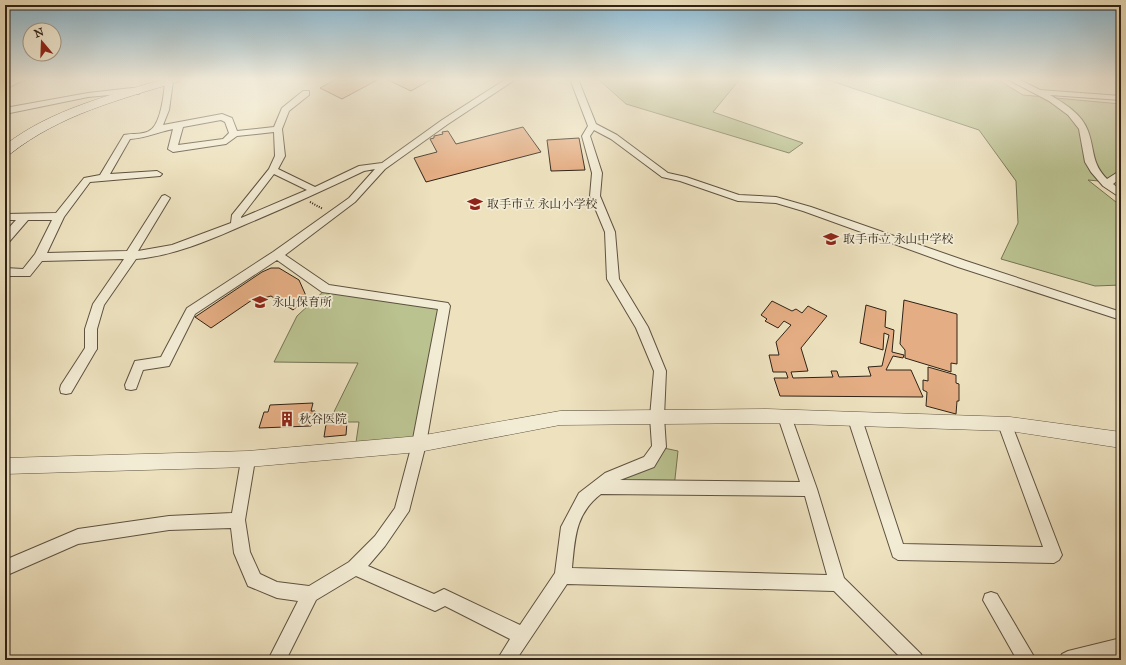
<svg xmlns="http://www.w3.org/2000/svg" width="1126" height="665" viewBox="0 0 1126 665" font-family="'IM FELL Great Primer','Noto Serif JP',serif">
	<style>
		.green { fill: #bac290; stroke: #747253 }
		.building { fill: #e4ad83; stroke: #2f2216 }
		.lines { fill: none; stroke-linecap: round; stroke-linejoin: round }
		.minor-casing { stroke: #5e5240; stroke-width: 2 }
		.tertiary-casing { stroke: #5e5240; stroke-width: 1 }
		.secondary-casing { stroke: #2f2216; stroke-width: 1 }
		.path { stroke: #2f2216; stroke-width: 2; stroke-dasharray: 1 1.5; stroke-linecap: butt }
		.minor { fill: #f3ecd5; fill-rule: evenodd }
		.tertiary { fill: #f3ecd5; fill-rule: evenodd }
		.secondary { fill: #f3ecd5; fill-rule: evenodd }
		.labels { text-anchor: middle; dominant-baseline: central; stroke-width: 3.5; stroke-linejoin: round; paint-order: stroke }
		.poi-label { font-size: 12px; fill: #2f2216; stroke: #f3ecd5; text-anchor: start }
	</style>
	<rect width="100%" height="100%" fill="#ede1be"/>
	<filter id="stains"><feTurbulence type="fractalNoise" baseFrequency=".005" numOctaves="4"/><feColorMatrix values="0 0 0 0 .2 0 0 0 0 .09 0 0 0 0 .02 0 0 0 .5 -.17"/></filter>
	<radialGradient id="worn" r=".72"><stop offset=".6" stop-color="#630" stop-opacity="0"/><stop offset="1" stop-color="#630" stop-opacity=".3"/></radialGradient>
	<path class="green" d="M598,79H740L713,112L803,143L789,153L626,104Z
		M825,79H991L1000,81L1023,95L1121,104V183L1088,180L1121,206V285L1095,286L1001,259L1018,223L1016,181L979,130Z
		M326,289L444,306L419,444L355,449L359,422H329L358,363L274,362L297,316Z
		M659,447L678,451L674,488L598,487L649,462Z"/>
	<path class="building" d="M336,79H379L342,99L320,88Z
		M386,79H432L411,91Z
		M523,127L541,152L426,182L414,158L437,152L430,139L434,138V136L443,134L442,132L448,131L456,144Z
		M579,138L585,170L551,171L547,140Z
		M271,268H279L299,280L307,298L293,310L271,296L264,298H255L211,328L195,317L262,272Z
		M904,300L957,314V364L951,363V372L905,358V350L900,344Z
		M772,301L792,311L796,309L802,313L808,306L827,316L801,348L808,371L791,372L793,378L833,377L831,371H837L839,377L871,376L868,367L882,366L889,335L884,333L883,350L860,343L866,305L886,311L885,327L894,330L892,352L904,355L903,358L893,356L886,370H911L923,397L780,396L774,378H788L786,372H773L769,355H779L776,342L791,325L784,321L778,328L765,321L767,319L761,315Z
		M928,367L956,375V383L959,384V401H957L956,414L926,406L927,392L923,390V380L928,381Z
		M313,403L311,411H315L311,426L259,428L264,412H268L270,405Z
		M347,422L346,435L324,437L326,424Z"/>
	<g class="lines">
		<g class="minor-casing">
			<path id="minor" d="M15,79H26L5,89V84Z
				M167,79L173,81L169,110L163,125L222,114L232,118L237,131L274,127L282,108L303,91H309V95L289,111L282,129L285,156L278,169L315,187L359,166L382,163L442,120L506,79H516L448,124L385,169L355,202L285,255L329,285L448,303L450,306L426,444L409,511L385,546L368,566L434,594L444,589L520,625L555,573L561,527L579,493L605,473L644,457L652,446L650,417L654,371L636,328L607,279L605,232L590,196L592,173L582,136L588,126L570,79H578L596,124L617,135L668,173L686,177L739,195L776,197L811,207L966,261L1121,312V320L958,267L803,211L776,203L738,201L680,181L662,177L611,139L594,130L590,136L602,173L600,196L615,232L619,279L648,327L666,371L664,417L666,447L654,467L620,480L800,482L778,417L780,413L785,411L790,413L817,489L844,578L921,654L924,660H903L834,591L567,584L516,660H497L510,639L445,606L435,611L356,576L316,600L286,660H268L298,601L277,598L248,586L234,553L231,528L169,530L78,544L5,576V560L78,529L169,516L232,513L240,466L242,461L247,460L252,461L254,466L245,520L250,552L260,574L277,582L309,586L349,562L375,536L395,508L412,444L438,309L322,292L277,260L195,314L169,366L143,370L136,389L131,390L126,389L125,385L135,361L161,357L187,308L273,252L349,198L375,169L364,171C324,190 285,208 244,225C210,240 173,256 136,259L104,305L97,329V349L95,352L71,393L66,394L61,393L60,389L61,385L85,348V329L93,304L124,259L42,261L30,276H5V268L23,269L35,254L52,220H28L9,242L5,243V232L16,220H5V214L56,213L84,178L100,175L124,135C132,133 142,135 149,131C161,125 164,94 165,81ZM221,120L225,122L229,133L223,139L178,145L183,127ZM173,129L168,149L173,152L226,144L237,136L274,132L275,156L269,169L232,215L231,223L172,245L138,251L170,198L165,195L162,196L127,251L47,253L64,217L90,182L160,176L162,174L157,171L110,174L130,139C146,138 158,132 173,129ZM274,174L307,190L241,218V217ZM601,494L805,496L827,575L572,568C575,538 575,514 601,494Z
				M1007,79H1018L1040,90L1121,96V100L1050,95C1064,103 1082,114 1088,131C1095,150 1091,163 1107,179L1121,170V178L1113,184L1121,190V198L1103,186L1091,172L1085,162L1079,129L1068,115L1049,101Z
				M132,88L139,90V94L131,93L88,97L5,114V108L88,93Z
				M855,413L860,415L862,419L903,544L1043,547L998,424L1000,420L1005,418L1010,420L1062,555L1059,560L1054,563L898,560L893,557L848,419L850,415Z
				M991,592L997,594L1036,660H1017L983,600L985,594Z
				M1121,638V654L1100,660H1059L1062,654L1068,651Z"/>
		</g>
		<g class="tertiary-casing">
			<path id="tertiary" d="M767,409L1010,417L1121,432V448L1010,431L767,423L560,425L419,452L248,467L5,474V458L248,451L419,436L560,411Z"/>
		</g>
		<g class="secondary-casing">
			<path id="secondary" d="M164,79H182L180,81C119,100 61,114 10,154L5,155V145C52,109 108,96 164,79Z"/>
		</g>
		<path class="path" d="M310,202L323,209"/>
		<use href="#minor" class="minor"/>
		<use href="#tertiary" class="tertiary"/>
		<use href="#secondary" class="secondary"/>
	</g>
	<linearGradient id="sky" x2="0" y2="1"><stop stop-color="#88b8d3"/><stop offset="0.46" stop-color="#f7f2e2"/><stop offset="1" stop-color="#f7f2e2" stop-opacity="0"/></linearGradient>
	<rect width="1126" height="172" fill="url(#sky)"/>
	<defs>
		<g id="school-bare" transform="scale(1.2)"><path d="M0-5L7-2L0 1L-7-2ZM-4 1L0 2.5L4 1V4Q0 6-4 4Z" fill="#8f2418" stroke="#f3ecd5" stroke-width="2.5" paint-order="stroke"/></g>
		<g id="building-bare" transform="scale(1.2)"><path d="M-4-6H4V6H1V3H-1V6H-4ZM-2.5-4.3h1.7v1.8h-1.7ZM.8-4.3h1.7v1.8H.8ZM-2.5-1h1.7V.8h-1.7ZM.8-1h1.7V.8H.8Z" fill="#8f2418" stroke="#f3ecd5" stroke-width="2.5" paint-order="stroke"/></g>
	</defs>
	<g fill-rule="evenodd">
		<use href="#school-bare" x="475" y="204"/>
		<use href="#school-bare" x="831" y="239"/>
		<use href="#school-bare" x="260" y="302"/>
		<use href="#building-bare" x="287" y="419"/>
	</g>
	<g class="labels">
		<g class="poi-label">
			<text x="487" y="204">取手市立 永山小学校</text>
			<text x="843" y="239">取手市立 永山中学校</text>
			<text x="272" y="302">永山保育所</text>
			<text x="299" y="419">秋谷医院</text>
		</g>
	</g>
	<rect width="1126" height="665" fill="none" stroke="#ede1be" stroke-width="20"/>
	<rect x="6" y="6" width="1114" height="653" fill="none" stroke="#2f2216" stroke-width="2"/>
	<rect x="10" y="10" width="1106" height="645" fill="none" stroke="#2f2216"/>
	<g transform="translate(42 42) rotate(341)"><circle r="19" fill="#f3ecd5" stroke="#a59b89"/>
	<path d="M0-3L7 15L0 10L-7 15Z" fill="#8f2418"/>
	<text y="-6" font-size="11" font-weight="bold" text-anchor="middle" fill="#2f2216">N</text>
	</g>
	<rect width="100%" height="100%" filter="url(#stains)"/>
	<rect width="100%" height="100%" fill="url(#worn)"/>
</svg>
